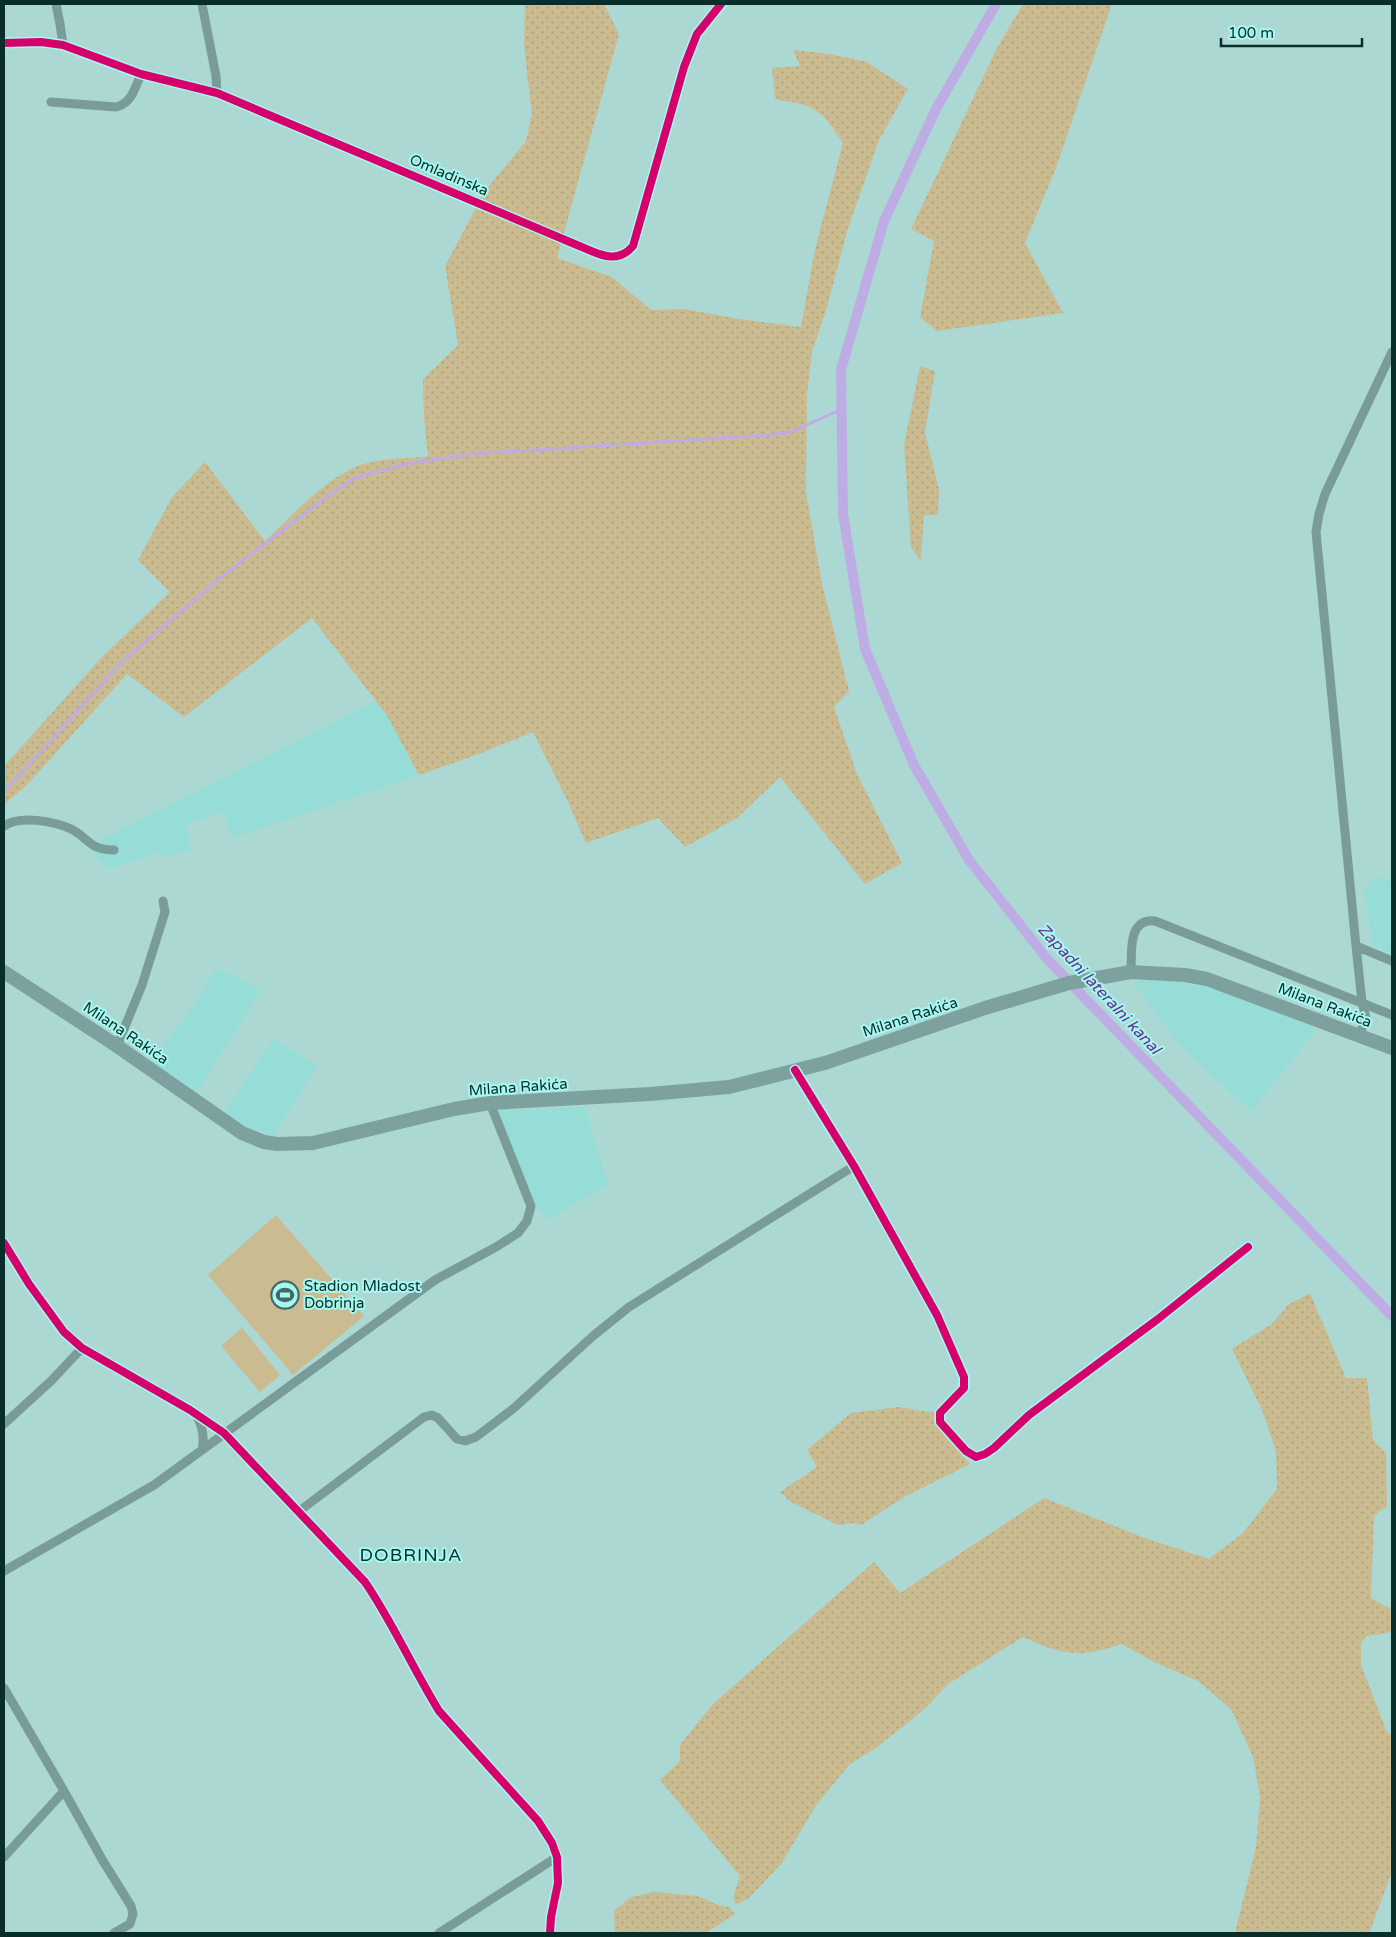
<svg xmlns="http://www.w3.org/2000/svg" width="1396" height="1937" viewBox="0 0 1396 1937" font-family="'Varela Round',sans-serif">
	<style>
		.built { fill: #95ddd6 }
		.grass { fill: url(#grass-dots) }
		.pitch { fill: #cabb90 }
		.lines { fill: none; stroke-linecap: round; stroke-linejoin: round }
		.stream { stroke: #beade4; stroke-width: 3 }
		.canal { stroke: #beade4; stroke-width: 10 }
		.minor { stroke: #7a9c98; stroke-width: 9 }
		.primary { stroke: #7da19e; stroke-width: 14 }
		.cycleway-casing { stroke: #a6f8f0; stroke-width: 11 }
		.cycleway { stroke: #d6006c; stroke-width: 8 }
		.labels { text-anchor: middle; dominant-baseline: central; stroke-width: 4; stroke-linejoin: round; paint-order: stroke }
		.street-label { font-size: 15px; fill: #092d2b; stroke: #a6f8f0 }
		.poi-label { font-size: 15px; fill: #092d2b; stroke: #a6f8f0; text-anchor: start }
		.water-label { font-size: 16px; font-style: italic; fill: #693291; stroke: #a6f8f0 }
		.quarter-label { font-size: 18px; letter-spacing: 1px; fill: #01312e; stroke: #a6f8f0 }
	</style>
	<defs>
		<pattern id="grass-dots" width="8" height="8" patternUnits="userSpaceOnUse" patternTransform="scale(1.25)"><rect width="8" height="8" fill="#cabb90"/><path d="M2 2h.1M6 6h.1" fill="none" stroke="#aca17c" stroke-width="1.8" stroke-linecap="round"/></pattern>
	</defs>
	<rect width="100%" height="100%" fill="#acd8d4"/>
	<path class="built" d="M376,701L386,714L419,775L232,838L223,812L186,824L191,850L163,858L161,852L110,869L90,851L103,839Z
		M1375,876L1392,883V953L1373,946L1364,889Z
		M216,968L261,990L197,1092L151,1061L197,1001Z
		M1132,981H1171L1219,989L1317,1029L1251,1112L1175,1040Z
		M273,1038L317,1066L274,1135L251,1129L225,1112Z
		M584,1107L608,1184L548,1220L535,1205L496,1111Z"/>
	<path class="grass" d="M525,4H604L619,34L557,258L612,277L651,310L684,309L739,319L801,327L815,249L843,143C829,123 823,109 797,103C789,101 783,103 775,98L772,68L800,66L793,50L829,54L867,62L908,89L879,140L848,228L826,311L812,352L807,393L806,492L822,584L849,691L834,707L857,774L902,863L865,884L780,777L737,818L685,847L658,818L586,843L568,802L533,732L479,754L419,775L386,714L312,618L184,717L127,674L27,785L4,805V766L102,657L170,592L138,560L172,497L205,462L265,541C291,516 326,478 360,465C382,458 406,458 428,457L424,418L423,379L458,345L445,266L485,191L526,141L532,114L524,47Z
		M1023,4H1112L1056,168L1025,243L1063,313L937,331L920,318L934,241L911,229L997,48Z
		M920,366L935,371L925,433L939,489L938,515H924L921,561L911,547L904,445Z
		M1310,1293L1346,1378H1367L1373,1440L1386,1453L1387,1506L1374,1516L1371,1598L1392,1610V1632L1367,1636L1361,1643V1665L1387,1732L1392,1735V1872L1369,1933H1235L1256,1847L1260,1797L1253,1757L1231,1709L1198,1681L1154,1662L1122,1644C1080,1658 1063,1656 1023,1637L948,1684L927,1707L910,1721L877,1747L850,1764L817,1804L781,1864L749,1898L736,1905L733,1898L740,1876L660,1780L680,1761V1745L712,1705L874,1562L900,1593L1044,1498L1145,1538L1209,1559L1243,1533L1277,1489L1276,1451L1262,1410L1232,1349L1273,1323L1288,1305Z
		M898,1407L935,1413L934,1424L970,1464L906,1496L861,1525L854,1523L838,1525L791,1502L780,1492L817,1467L807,1450L851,1413Z
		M655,1892L698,1896L718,1905L729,1907L735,1914L706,1933H615L614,1911L631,1897Z"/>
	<path class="pitch" d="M276,1215L364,1316L293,1375L208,1275Z
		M242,1328L280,1375L260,1392L221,1346Z"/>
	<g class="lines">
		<path class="stream" d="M4,792L122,662L215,582L333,492L355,478L406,464L473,454L769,435L791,432L842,409"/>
		<path class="canal" d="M996,4L936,109L884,221L841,370L843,514L865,649L914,765L969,860L1048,960L1392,1316"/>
		<path class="minor" d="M56,4L60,24L63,45
			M202,4L216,76L217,93
			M4,43L41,42L63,45L141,74L217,93L577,245C597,253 616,266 633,246L684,67L697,34L721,4
			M51,102L116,107C132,103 135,88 141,74
			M4,826C19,815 54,821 71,829C89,838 89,850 114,850
			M1356,946L1392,961
			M1131,972C1132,953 1127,918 1155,921L1392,1015
			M1359,1036L1366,1018L1362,1002L1356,946L1316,532L1319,514L1325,494L1392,352
			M117,1046L142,985L165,912L163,901
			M795,1070L854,1166L937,1315L964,1377V1388L940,1413V1422L966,1451L976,1457L985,1454L994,1448L1029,1415L1158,1319L1248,1247
			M4,1243L29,1284L64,1332L82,1348L190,1410L224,1433L365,1582C393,1623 413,1669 439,1711L538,1821L552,1843L557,1857L558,1883L551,1917L550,1933
			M196,1414C202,1425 205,1437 202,1450
			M4,1424L51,1381L82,1348
			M298,1512L424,1417L432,1415L438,1418L457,1439L465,1441L476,1437L514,1408L593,1336L629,1307L854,1166
			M4,1571L154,1485L435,1280L496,1247L518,1233L527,1221L531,1206L490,1103
			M4,1688L64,1791L4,1857
			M64,1791L103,1861L131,1906L133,1914L130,1924L114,1933
			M439,1933L557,1857"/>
		<path class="primary" d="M4,972L117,1046L242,1133L264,1142L277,1144L313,1143L454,1109L490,1103L650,1094L729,1087L825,1063L985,1008L1069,983L1131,972L1185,975L1207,979L1392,1048"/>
		<g class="cycleway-casing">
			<path id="cycleway" d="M4,43L41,42L63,45L141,74L217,93L577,245C597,253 616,266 633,246L684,67L697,34L721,4
				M795,1070L854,1166L937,1315L964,1377V1388L940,1413V1422L966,1451L976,1457L985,1454L994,1448L1029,1415L1158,1319L1248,1247
				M4,1243L29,1284L64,1332L82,1348L190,1410L224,1433L365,1582C393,1623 413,1669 439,1711L538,1821L552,1843L557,1857L558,1883L551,1917L550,1933"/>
		</g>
		<use href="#cycleway" class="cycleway"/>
	</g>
	<defs>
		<g id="stadium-ring" transform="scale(1.4375)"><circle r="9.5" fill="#a6f8f0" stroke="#426966" stroke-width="1.5"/><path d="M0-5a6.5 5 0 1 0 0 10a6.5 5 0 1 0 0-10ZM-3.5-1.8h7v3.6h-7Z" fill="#426966"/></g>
	</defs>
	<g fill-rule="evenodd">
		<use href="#stadium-ring" x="285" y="1295"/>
	</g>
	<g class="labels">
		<g class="street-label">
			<text transform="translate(449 175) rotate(23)">Omladinska</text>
			<text transform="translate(1325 1005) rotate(21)">Milana Rakića</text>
			<text transform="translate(910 1017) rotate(-18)">Milana Rakića</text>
			<text transform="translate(126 1033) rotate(34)">Milana Rakića</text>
			<text transform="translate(518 1087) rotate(-4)">Milana Rakića</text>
		</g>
		<g class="poi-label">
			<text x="304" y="1286">Stadion Mladost<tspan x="304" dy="17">Dobrinja</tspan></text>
		</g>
		<g class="water-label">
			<text transform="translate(1099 989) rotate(47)">Zapadni lateralni kanal</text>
		</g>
		<g class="quarter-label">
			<text x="411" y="1555">DOBRINJA</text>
		</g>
	</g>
	<rect width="1396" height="1937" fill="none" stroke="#092d2b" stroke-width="10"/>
	<path d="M1221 38v8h141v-8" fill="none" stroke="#092d2b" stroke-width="2.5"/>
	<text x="1228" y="38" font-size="15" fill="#092d2b" stroke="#a6f8f0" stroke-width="4" paint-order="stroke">100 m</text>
</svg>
